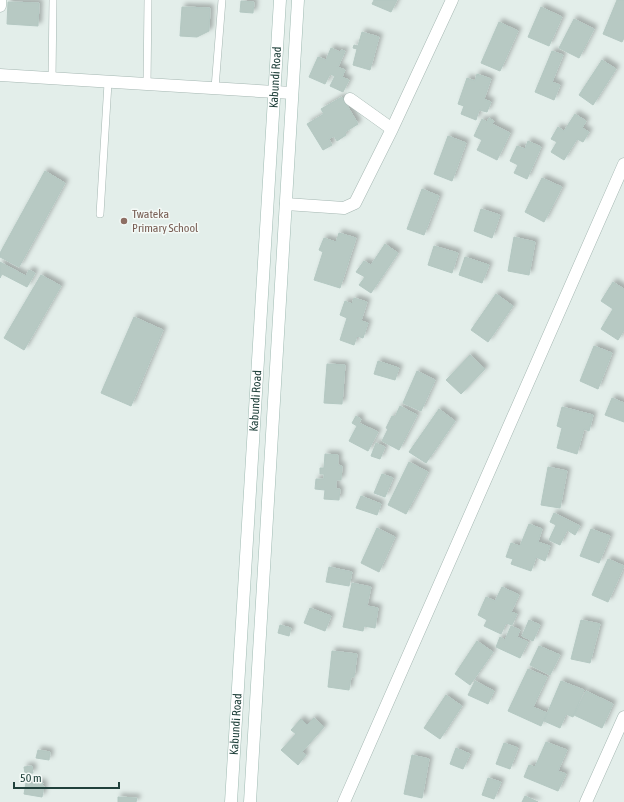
<svg xmlns="http://www.w3.org/2000/svg" width="624" height="802" viewBox="0 0 624 802" font-family="'Asap Condensed',sans-serif">
	<style>
		.building { fill: #b7c9c3; stroke: #b4c8c2; filter: url(#shadow) }
		.lines { fill: none; stroke-linecap: round; stroke-linejoin: round }
		.lane-casing { stroke: #a5b7b2; stroke-width: 8 }
		.street-casing { stroke: #a5b7b2; stroke-width: 13 }
		.secondary-casing { stroke: #a0bbb3; stroke-width: 13 }
		.lane { stroke: #fff; stroke-width: 7 }
		.street { stroke: #fff; stroke-width: 12 }
		.secondary { stroke: #fff; stroke-width: 12 }
		.education-dot { fill: #8d6e63; stroke: #f4faf7; stroke-width: 1.5 }
		.labels { text-anchor: middle; dominant-baseline: central; stroke-width: 3; stroke-linejoin: round; paint-order: stroke }
		.street-label { font-size: 12px; fill: #20413b; stroke: #f4faf7 }
		.education-label { font-size: 12px; fill: #785e54; stroke: #f4faf7; text-anchor: start }
	</style>
	<defs>
		<filter id="shadow"><feDropShadow dx="3.5" dy="-3.5" stdDeviation="2" flood-color="#0004"/></filter>
	</defs>
	<rect width="100%" height="100%" fill="#e3eeea"/>
	<path class="building" d="M374,0H397L391,12L372,4Z
		M617,0H624V38L622,42L603,34Z
		M241,1L254,2L253,13L240,12Z
		M8,2L39,3L38,26L7,24Z
		M182,7L210,8L209,31L197,37L180,36Z
		M541,7L562,17L549,46L528,37Z
		M574,19L594,29L579,58L559,48Z
		M499,22L518,31L500,71L481,63Z
		M362,32L379,37L370,70L353,65L357,49L353,48L354,45L358,46Z
		M331,48L340,52L341,50L345,51L338,67L345,70L342,77L349,80L343,92L330,86L335,76L330,74L325,84L309,77L318,57L326,60Z
		M552,51L563,55L552,82L560,85L554,100L535,92Z
		M602,60L616,69L593,105L579,95Z
		M477,74L491,79L484,99L491,102L487,112L479,110L476,120L461,114L464,106L458,104L467,78L475,81Z
		M342,97L358,124L345,132L346,135L337,141L334,136L329,139L332,145L323,150L307,124L324,114L321,109Z
		M575,114L586,121L582,128L589,132L583,142L577,139L564,160L551,152L557,142L551,139L558,127L564,131Z
		M489,118L494,121L492,124L510,133L497,160L477,150L482,140L474,136L482,119L487,122Z
		M448,136L466,143L452,181L434,174Z
		M528,141L541,147L527,179L514,173L518,165L510,161L517,146L525,149Z
		M45,171L65,183L19,267L0,257V253Z
		M542,178L562,187L544,222L525,212Z
		M422,189L439,196L424,235L407,229Z
		M481,209L500,215L492,238L474,231Z
		M339,233L356,238L340,288L314,280L323,252L319,250L324,238L336,242Z
		M514,237L535,242L529,275L508,271Z
		M385,244L398,253L371,293L359,285L365,277L356,272L364,261L371,265Z
		M434,246L458,253L452,273L428,265Z
		M465,257L489,265L482,283L459,275Z
		M0,262L26,276L29,270L35,273L27,287L2,274L0,278Z
		M41,275L61,286L24,350L4,338Z
		M613,282L624,289V330L618,340L601,329L613,309L601,301Z
		M496,294L513,306L488,342L471,330Z
		M354,298L367,302L361,321L368,323L363,338L357,336L354,345L340,340L347,318L340,315L345,301L352,304Z
		M134,317L163,330L131,406L101,393Z
		M594,346L612,353L598,389L580,381Z
		M470,355L485,369L461,394L446,380Z
		M378,361L399,368L395,380L374,374Z
		M327,364L345,365L342,404L324,403Z
		M417,371L435,380L421,411L403,403Z
		M612,398L624,403V422L605,415Z
		M400,406L417,415L399,450L382,441L388,429L386,428L392,416L395,417Z
		M562,407L593,415L589,431L584,429L577,454L557,448L562,428L557,426Z
		M439,409L455,421L426,463L409,452Z
		M356,416L361,419L359,423L378,432L368,451L349,441L357,426L352,423Z
		M376,443L385,447L380,459L371,456Z
		M325,454L338,455V465L342,466L341,480H336V489H340L339,500L324,499L325,490L315,489L316,479H324V474H320V468H324Z
		M409,462L428,472L406,514L388,505Z
		M548,467L567,471L560,508L541,505Z
		M382,474L393,478L385,497L374,493Z
		M361,496L381,504L377,515L356,508Z
		M554,513L580,526L575,535L567,530L560,545L549,540L556,525L550,522Z
		M529,524L542,529L538,542L550,546L545,561L536,557L531,571L511,564L513,559L506,557L511,543L520,546Z
		M377,528L395,537L379,572L361,563Z
		M591,529L610,536L599,563L580,556Z
		M608,559L624,566L608,602L592,595Z
		M329,567L352,572L349,586L326,582Z
		M352,583L371,587L367,606L378,608L375,628L364,626L363,631L343,627Z
		M502,587L519,595L511,612L517,614L512,625L506,623L501,634L484,626L487,620L478,615L486,597L495,601Z
		M310,608L331,616L325,631L304,623Z
		M529,620L540,625L533,641L522,636Z
		M581,620L600,624L590,663L571,659Z
		M280,625L291,628L289,636L278,633Z
		M511,626L520,630L517,637L528,642L520,658L496,647L500,637L505,640Z
		M477,641L493,652L470,685L455,674Z
		M539,646L560,655L550,675L530,665Z
		M332,651L357,654L354,677H351L349,690L328,687Z
		M528,669L547,677L533,707L547,713L541,726L508,711Z
		M475,681L494,691L488,704L468,695Z
		M561,681L584,690L573,717L566,714L560,728L544,721Z
		M586,691L613,704L602,728L574,715Z
		M446,695L462,706L440,739L424,728Z
		M314,718L324,727L302,752L306,755L298,765L281,750L296,734L291,730L301,719L307,725Z
		M546,742L567,750L558,771L566,774L558,791L524,777L529,765L535,767Z
		M504,743L518,748L510,769L496,764Z
		M456,748L470,754L463,769L450,764Z
		M38,750L50,752L49,760L36,758Z
		M412,755L429,759L422,798L404,794Z
		M32,766L33,773L25,774L24,767Z
		M488,778L501,782L494,799L482,795Z
		M36,782L43,783L42,785L44,786L42,797L24,794L26,783L36,784Z
		M525,796L538,802H522Z
		M118,797L137,798L136,802H118Z"/>
	<g class="lines">
		<g class="lane-casing">
			<path id="lane" d="M52,79L53,0
				M147,85L148,0
				M215,88L222,0
				M100,214L108,83"/>
		</g>
		<g class="street-casing">
			<path id="street" d="M0,6V0
				M0,75L292,93
				M350,99L392,129
				M286,204L344,208L355,203L392,129L452,0
				M344,802L624,164
				M586,802L624,717"/>
		</g>
		<g class="secondary-casing">
			<g id="secondary">
				<path id="s1" d="M231,802L280,0"/>
				<path d="M250,802L298,0"/>
			</g>
		</g>
		<use href="#lane" class="lane"/>
		<use href="#street" class="street"/>
		<use href="#secondary" class="secondary"/>
	</g>
	<circle class="education-dot" cx="124" cy="221" r="4"/>
	<g class="labels">
		<g class="street-label">
			<text stroke="none"><textPath href="#s1" startOffset="726">Kabundi Road</textPath></text>
			<text stroke="none"><textPath href="#s1" startOffset="402">Kabundi Road</textPath></text>
			<text stroke="none"><textPath href="#s1" startOffset="78">Kabundi Road</textPath></text>
		</g>
		<g class="education-label">
			<text x="132" y="214">Twateka<tspan x="132" dy="14">Primary School</tspan></text>
		</g>
	</g>
	<path d="M14 782v6h105v-6" fill="none" stroke="#20413b" stroke-width="2"/>
	<text x="20" y="782" font-size="12" fill="#20413b" stroke="#f4faf7" stroke-width="3" paint-order="stroke">50 m</text>
</svg>
